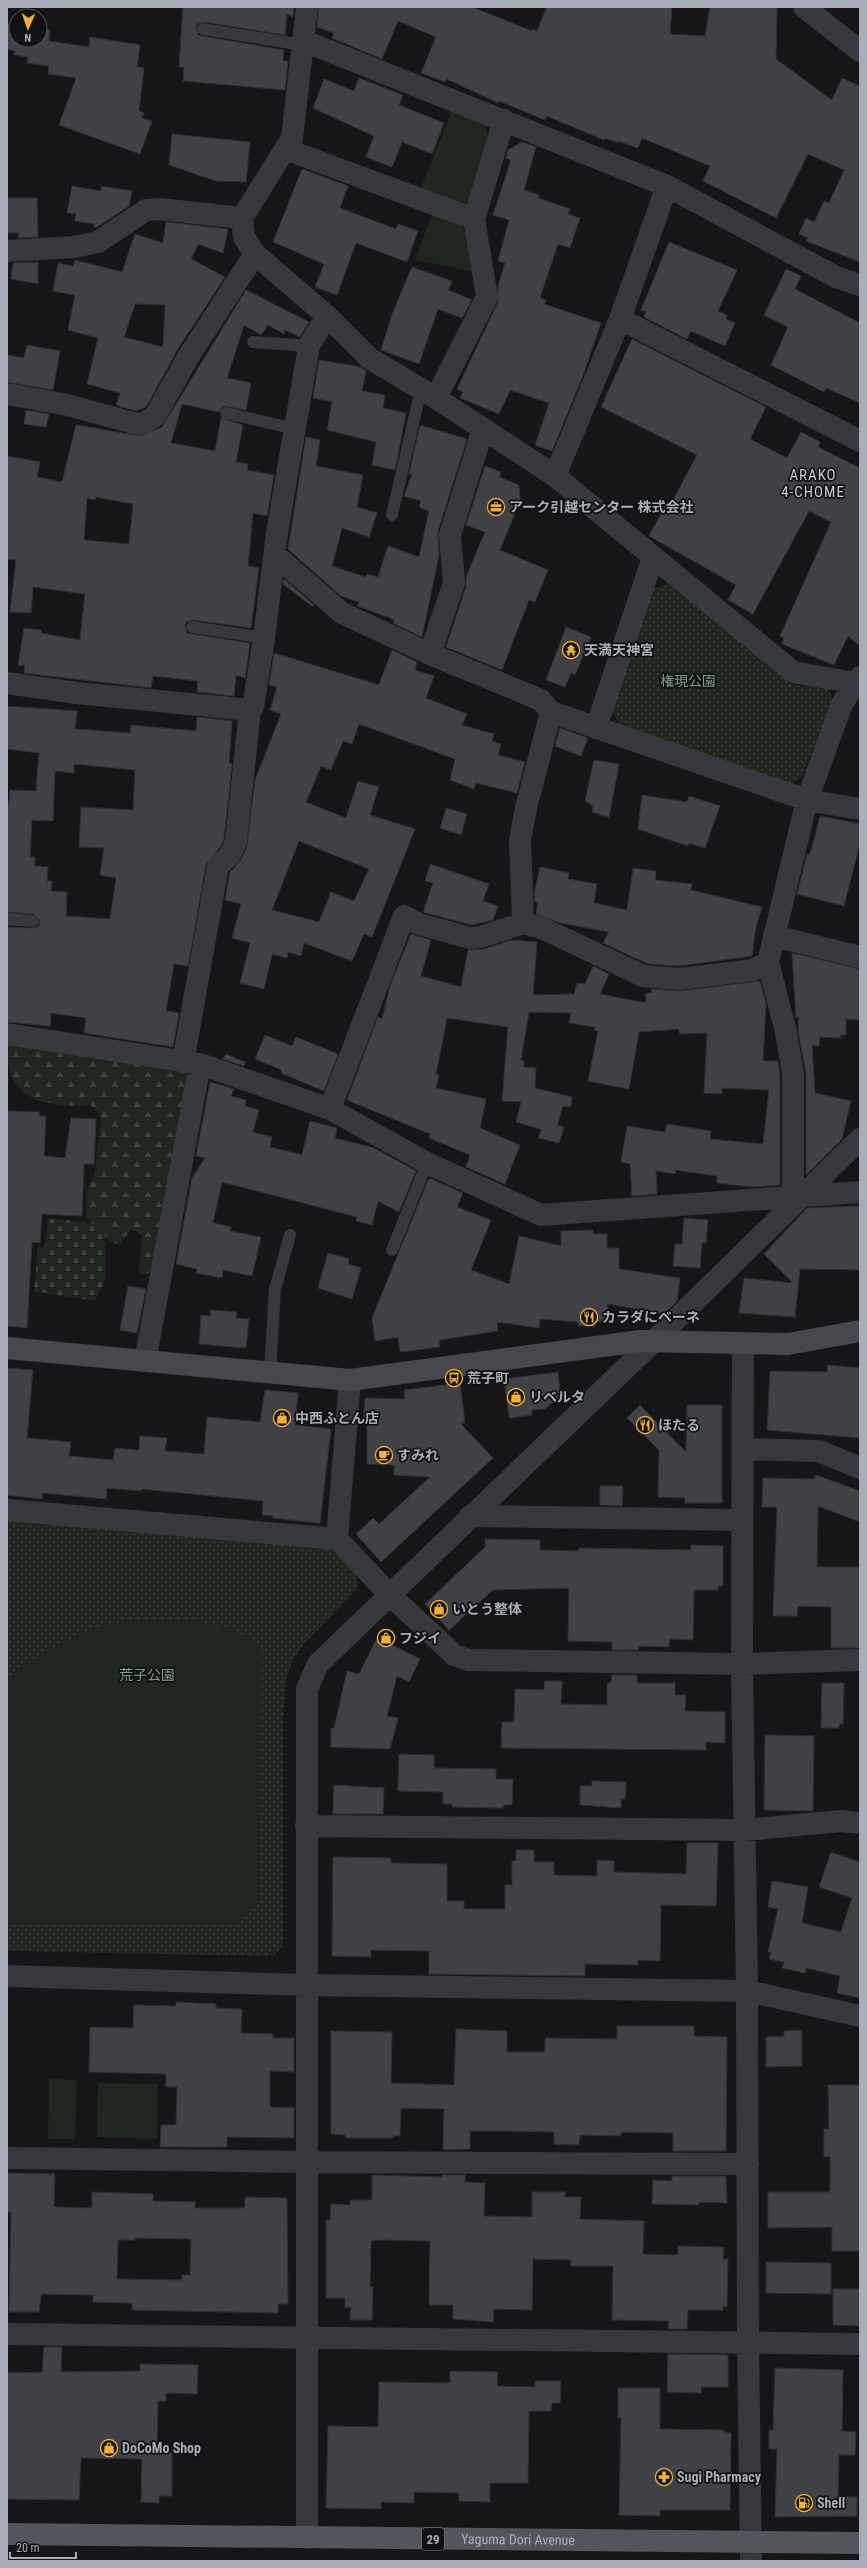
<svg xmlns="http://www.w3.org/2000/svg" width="867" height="2568" viewBox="0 0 867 2568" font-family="'Roboto Condensed','Noto Sans JP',sans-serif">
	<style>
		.forest { fill: url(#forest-firs) }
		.cemetery { fill: url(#cemetery-stones) }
		.park { fill: url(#park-dots) }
		.garden { fill: #1e261f }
		.building { fill: #404145; stroke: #303034; fill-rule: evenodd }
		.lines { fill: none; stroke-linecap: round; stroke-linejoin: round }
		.lane { stroke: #37383d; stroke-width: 12 }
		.street { stroke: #37383d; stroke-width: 22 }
		.secondary { stroke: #45474d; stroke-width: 22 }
		.primary { stroke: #53555c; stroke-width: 22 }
		.labels { text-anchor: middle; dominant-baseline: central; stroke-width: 3.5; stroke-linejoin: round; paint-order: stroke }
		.shield { fill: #111113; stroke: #7b7e86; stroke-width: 1 }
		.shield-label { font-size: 13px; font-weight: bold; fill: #a8adb8 }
		.poi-label { font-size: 14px; font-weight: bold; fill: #a8adb8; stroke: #111113; text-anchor: start }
		.park-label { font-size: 14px; fill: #7fa381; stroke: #111113 }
		.street-label { font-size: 14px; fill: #a8adb8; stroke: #111113 }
		.neighbourhood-label { font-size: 15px; letter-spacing: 1px; fill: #c9ccd4; stroke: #111113 }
	</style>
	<defs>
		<pattern id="forest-firs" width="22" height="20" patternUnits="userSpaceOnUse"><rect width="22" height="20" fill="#1e261f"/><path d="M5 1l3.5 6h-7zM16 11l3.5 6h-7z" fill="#3c433d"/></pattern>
		<pattern id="cemetery-stones" width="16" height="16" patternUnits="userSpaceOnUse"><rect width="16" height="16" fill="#1e261f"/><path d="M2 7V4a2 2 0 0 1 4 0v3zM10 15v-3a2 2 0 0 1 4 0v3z" fill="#3c433d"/></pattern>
		<pattern id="park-dots" width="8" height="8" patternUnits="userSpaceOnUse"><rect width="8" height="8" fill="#1e261f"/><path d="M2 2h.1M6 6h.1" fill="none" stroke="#3c433d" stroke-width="1.8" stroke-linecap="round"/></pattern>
	</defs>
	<rect width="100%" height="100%" fill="#161618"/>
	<path class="forest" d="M7,1043L189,1074L152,1272L145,1274L139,1272L142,1235L131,1229L119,1245L111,1242L86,1217V1194L95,1172L101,1116C99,1113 96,1109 93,1107C88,1104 79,1106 74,1106C28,1103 7,1093 7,1043Z"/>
	<path class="cemetery" d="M48,1218L105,1225V1281L95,1301L34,1291L38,1247H45Z"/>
	<path class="park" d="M671,583L790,684L828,689L834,700L801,778L791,784L621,726L610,708L650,590Z
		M7,1519L331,1549L358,1571L357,1589L303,1645L292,1662L286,1679L283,1718V1946L273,1956L7,1951Z"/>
	<path class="garden" d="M452,111L485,124L488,137L468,202L460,206L419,192Z
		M433,211C472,227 467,232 471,271L415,260Z
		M152,1619L198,1621L233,1630L262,1646L259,1902L235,1925H7V1678C39,1654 78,1630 119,1622C129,1619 141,1620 152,1619Z
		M49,2079L77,2080L75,2139H48Z
		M98,2083L158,2084L157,2139L97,2137Z"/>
	<path class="building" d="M183,7H294L293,17L287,14L285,35L204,22L197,24L196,28L198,35L202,36L284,50L283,61H288L285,90L183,81L184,67H179Z
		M319,7H472L532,31V29L537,31L547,7H672L670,34L705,36L710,7H777L776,59L832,100L842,78L860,86V262L806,241L808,238L799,234L806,218L814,222L824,201L829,203L844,170L808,154L776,218L703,181L710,166L642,138L638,148L618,141V143L605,138L604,140L547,116L545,120L499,101L498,103L447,79L445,82L421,73L436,37L398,21L382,59L332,38L334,33L317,27Z
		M7,24L16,25V40H40V28L50,30L49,41L89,47L90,37L140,45L137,67L144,68L139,111L144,113L142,118L152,121L140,154L59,125L76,78L48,74L49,66L27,63L28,57L14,55L15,51L7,49Z
		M359,78L403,95L399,105L444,123L432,154L402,142L392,167L366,157L374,136L313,108L324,79L354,91Z
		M172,134L250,142L246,182L216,181L169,165Z
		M522,142L536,147L524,190L539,195L538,198L570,209L568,214L580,218L570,248L558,244L540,298L546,300L544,304L601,323L584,373L552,451L535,445L549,403L510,390L499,414L460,398L463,392L457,389L498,302V286L505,263L498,261L509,220L493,215L511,160L506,158L508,150Z
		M302,169L348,186L340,208L396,229L398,224L418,231L407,262L356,243L337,295L315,287L324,264L273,242Z
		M72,186L101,191V186L132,191L129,206L97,227H94V224L75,221L76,214L67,213Z
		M7,198H37L38,237L18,238L19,233H7Z
		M166,222L228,229L223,253L198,244L191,259L225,277L179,347L146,407L135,411L116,405L120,393L87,384L98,338L68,330L75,295L53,291L58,263L73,266L75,260L122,272L135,234L163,243ZM135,304L165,305L163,347L124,337Z
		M669,242L737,270L718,311L727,315L726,319L735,323L725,346L691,331L687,339L644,317L646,312L641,310Z
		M38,262V284L11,279L13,263Z
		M412,267L452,281L448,290L472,300L462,318L438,309L419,364L381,350L392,314Z
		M786,269L801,276L795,289L860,323V403L826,388L824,392L771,365L788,327L764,315Z
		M246,290L309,322L300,337L285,330L284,334L268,325L261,335L244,325L227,378L251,383L246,410L224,406L219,412L182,404L171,443L215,451L221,418L243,425L236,462L248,464L247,470L274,475L267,516L253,513L248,566L259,568L251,628L193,620L186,622L185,626L187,633L191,634L250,643L245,678L236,675L234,696L197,692L198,681L153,676L151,688L24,673L25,666L18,665L24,628L42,630L41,633L80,640L85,594L33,587L31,613L10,612L16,560L7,559V456L40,462L37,477L62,482L76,425L141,436L162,427ZM96,497L133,504L129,544L84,540L87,498L95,500Z
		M632,339L766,407L750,439L787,458L801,432L820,442L818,447L860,468V646L848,636L834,665L782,644L784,638L780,636L831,522L809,511L753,614L728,600L736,585L649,536L666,504L670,506L697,455L601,407Z
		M27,345L60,351L53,390L7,382V355L24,358Z
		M319,360L361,367L366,371L362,391L385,395L383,408L406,413L395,470L372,465L376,442L327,430L332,402L313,398Z
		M26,410L49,414L46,427L24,424Z
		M420,425L467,439L438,531L439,555L422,637L393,623L394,620L388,617L357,606L359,602L341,596L288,549L306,437L320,440L316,466L363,475L357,507L377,513L369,537L342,528L332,566L366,577L367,574L378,577L388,546L419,557L429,511L419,507L421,501L404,496L412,474H409Z
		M485,466L501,472L499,477L519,485L520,501L500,550L548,570L535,602L529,600L502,670L446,647L466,587V577L485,532L466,525Z
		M284,579L314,605L313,607L283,584Z
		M566,627L591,637L575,675L571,673L565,687L546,680Z
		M392,650L417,662L415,670L434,676L426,698L467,714L462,725L494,734L492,741L501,744L498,755L525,762L517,793L476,783L474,789L450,780L455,759L359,724L352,744L343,741L331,770L321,766L306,802L346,818L358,781L379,787L370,815L415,829L372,937L364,934L352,961L304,943L301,956L288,952L287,958L272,954L264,989L240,983L250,943L232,938L241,904L225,900L230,872L241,860L247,847L255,780L281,714L270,710L277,687L269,685L274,653L379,685ZM299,841L369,869L354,901L331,892L319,922L272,910Z
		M7,706L77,711L75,729L130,733L131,725L196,731L197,717L232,721L229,763L232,764L224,839L220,847L206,864L188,966L174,964L166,1011L179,1013L173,1047L84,1033L86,1018L51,1013L50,1026L7,1022V927L33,928L39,926L40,921L34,914L7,912V804H9L10,790L36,791L39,753L7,749ZM74,764L135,770L133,810L81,807L79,847L104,848L100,875L116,878L110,919L66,916L67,892L51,891L52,881H47L48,867L35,866V857H30L32,820L53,821L55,771L74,773Z
		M560,728L588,738L581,756L555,746Z
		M594,760L619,764L609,817L592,812L593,806L585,801Z
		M642,795L687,802L689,796L720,806L705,848L689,843L688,846L638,829Z
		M446,808L467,814L461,835L440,828Z
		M820,816L860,824V843L844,906L797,894L807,854L809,855L813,844Z
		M430,864L489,884L483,901L498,906L493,920L471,925L423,912L433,883L425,881Z
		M540,867L569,873L568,879L597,884L594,903L627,910L633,868L656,871L655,880L692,884L691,890L762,907L756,927L752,956L679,966L649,964L635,958L603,943L609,932L561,923L536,914L538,902H535L534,894Z
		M411,934L431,940L421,976L461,987L468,950L485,949L511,940L537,942L533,995L574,994L577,983L585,984L593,966L609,974L600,994L646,1003V993H652L651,989L681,991L760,981L766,1004L763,1061H778L780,1075V1185L752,1187L734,1185L717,1183V1176L676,1170L675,1174L656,1171L657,1194L632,1196L630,1164L621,1162L627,1126L665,1132L667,1124L711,1131L710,1139L763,1144L769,1090L722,1088V1094L704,1093L707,1033L680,1034L679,1029L639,1032L629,1089L588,1081L598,1031L594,1030L595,1027L569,1023L571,1013L529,1012L521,1060L524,1061V1067L536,1068L535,1088L572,1097L571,1107L563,1106L557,1125L564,1127L559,1143L539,1138L541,1129L516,1122L521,1102L502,1101L508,1027L447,1018L436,1074L439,1075L436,1088L486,1099L480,1128L520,1145L505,1184L466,1167L470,1155L429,1138L430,1134L347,1100L378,1017L382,1019L390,986Z
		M792,953L860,969V1020L846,1019V1035H841V1038L820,1037L819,1046L812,1045L815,1093L851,1101L842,1139L806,1175V1074L798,1030L799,1017H796Z
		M265,1035L292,1046L296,1037L338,1054L324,1091L281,1073L282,1070L255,1059Z
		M226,1054L245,1062L244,1066L223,1059Z
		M210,1082L234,1089L231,1096L246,1100L245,1106L259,1110L253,1132L272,1137L270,1147L302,1155L310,1121L337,1128L335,1138L374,1148L416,1171L399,1212L378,1201L372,1225L356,1221L357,1217L222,1182L213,1223L231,1227L230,1231L261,1237L252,1276L223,1270L222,1278L196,1273L197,1269L176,1264L192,1178L205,1158L196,1156Z
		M7,1111L39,1112V1116H46L44,1156L65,1158L71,1118L96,1119L94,1164H84L82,1216L42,1214L40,1243L32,1242L27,1328L7,1326Z
		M429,1178L463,1193L457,1207L491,1220L471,1270L509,1284L519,1236L561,1246V1231L593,1230V1234H607V1248H619V1269L680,1278L677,1301L664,1314L608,1304V1322H595V1326H578V1322L540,1319L539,1328L497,1322L498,1331L439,1340L440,1347L400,1352L398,1337L375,1341L372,1318Z
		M860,1206V1270L800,1269L795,1317L739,1313L744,1278L793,1283L764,1254L807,1208Z
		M684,1218L708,1220L706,1243H702L700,1268L673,1266L675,1244H682Z
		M328,1253L349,1259L348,1264L361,1268L352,1299L318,1288Z
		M128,1286L146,1289L137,1333L120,1330Z
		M211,1310L237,1312L236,1318L249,1319L246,1348L199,1344L201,1315L210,1316Z
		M828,1365L860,1368V1438L767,1430L770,1371L827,1372Z
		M7,1368L33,1370L27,1438L71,1442L69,1456L113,1460L115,1448L139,1450L140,1436L167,1438L165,1451L204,1454L207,1417L260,1422L265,1390L298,1393L295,1425L331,1429L320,1523L273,1518V1516L262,1515L263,1501L141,1489V1491L107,1488L106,1499L42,1493V1499L7,1495Z
		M558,1372L560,1396L545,1409L532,1410V1415L509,1418L504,1379Z
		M460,1383L465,1423L461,1424L493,1458L381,1562L356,1534L373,1518L379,1524L430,1477L394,1475V1465L367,1464V1422H363L365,1398L405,1399L404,1390Z
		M640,1405L686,1452L687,1405H722V1503H685V1498L658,1497L659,1450L627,1418Z
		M816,1475L860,1491V1522L818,1506L817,1567H860V1648H831V1607L798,1606L797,1616H773L777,1507H762L763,1478L814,1479Z
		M600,1486H623L622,1506L600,1505Z
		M485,1539L540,1540V1550L579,1551V1548L691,1550V1545L723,1546V1586H718V1590H694L693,1640L670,1639L669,1647L638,1646V1650H612V1642L568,1641L569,1588L493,1590L449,1630L425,1604L485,1547Z
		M382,1628L397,1636L392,1645L420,1659L409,1682L397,1676L387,1716L398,1718L390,1749L331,1747V1728H334L347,1671L359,1674Z
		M612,1675H637V1683H675V1695H686L685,1711L725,1712V1743L706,1742V1750L501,1748L502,1722H514L515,1689L544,1690L545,1681H562L561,1704L607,1705V1683H611Z
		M822,1683H844L843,1724H840L839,1728H821Z
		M765,1735L814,1736L813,1811L764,1810Z
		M399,1754L434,1755V1768L496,1769V1779H513L512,1805H504L503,1808L452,1807V1804H443V1792L398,1791Z
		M592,1781L626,1782L625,1799H621V1808L580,1805V1786H592Z
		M334,1785L384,1788L383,1814H333Z
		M687,1843H718L716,1906L661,1905L660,1961L638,1960V1965L585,1964V1976L429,1974V1951L371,1950V1957L332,1956L333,1857L391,1858V1863L447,1864V1901H464V1909H505V1885H512V1861H516V1850H534V1862H554V1875L597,1876V1860L614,1861V1872L686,1874Z
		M831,1852L860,1862V1998L837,1993L840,1976L806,1968L805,1973L782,1968L784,1962L769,1959L771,1952H768L778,1909L768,1907L772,1881L808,1887L802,1923L841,1932L852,1898L819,1887Z
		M176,2002L216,2004V2008L242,2009L241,2033L273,2034V2038H294V2072L270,2071V2107L294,2108V2138L227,2137V2147H160L161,2125H176L177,2087H166V2074L89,2072L90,2027L133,2028L134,2005L176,2006Z
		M617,2026H694V2036L727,2037L726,2151H673V2133L621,2132V2136L580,2135L579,2145L554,2144V2132L504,2131H470V2149L443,2150L444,2109L401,2108L400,2136H393V2138H349L345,2137V2135L331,2134V2031L392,2032L391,2083L454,2085L456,2029L507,2031V2052H545V2038L617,2039Z
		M802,2030V2066L766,2067V2037L784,2036V2031Z
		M828,2085H860V2251H832V2227L768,2228V2192H830V2156L824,2157V2129H829Z
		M7,2173L55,2174L54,2207L92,2208V2192L153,2194V2201L195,2202V2208H245V2197L287,2198L288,2304H278V2313L132,2310V2303L93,2302V2295L41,2294L39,2312H9L11,2212H7ZM135,2238L191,2239L190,2275H182V2280L117,2279L118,2240H135Z
		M372,2175L442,2177V2175H465V2182L485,2183L484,2216L532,2217V2192H565V2197H581L580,2219L644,2221L643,2254L678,2255V2246L724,2247L723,2259H728L727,2307L723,2306V2310H688L687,2329H668L669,2321L612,2320L613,2266H571V2260L533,2259L532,2310L494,2309L493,2322L453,2319V2305H429L430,2241L381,2240L371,2241L370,2286L373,2287L372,2320H350L351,2307L345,2308V2298H326V2220H330L331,2204L350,2205V2200H372Z
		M672,2176H726L727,2203L699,2202V2205L652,2204L653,2180L672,2181Z
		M766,2262L831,2263V2294L766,2293Z
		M833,2289H860V2326L833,2325Z
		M44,2347H62L61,2372L140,2371V2364L198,2365L197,2394L166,2393V2401H158L157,2452H172V2496H159V2503L141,2502L142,2459L81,2458L79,2500L7,2499V2373L42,2372Z
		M668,2354L728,2355V2387H701V2393L667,2392Z
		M775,2368L843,2370L842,2431L856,2432L855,2455H839L838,2497H857V2516L775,2517L777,2449H769V2430H773Z
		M450,2371L498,2372L497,2386L535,2387V2381H561L560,2403H552L551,2411H529L528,2483H490V2502L459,2501V2493L414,2492V2503L381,2502V2509L326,2508L328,2426L378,2427L379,2382L450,2383Z
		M618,2388H660V2429L724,2430V2432L731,2433L730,2510H660V2516L619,2515L621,2418H618Z"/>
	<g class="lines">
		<path class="lane" d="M203,29L303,45
			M253,342L309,346
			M226,413L296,429
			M392,515L421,389
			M192,627L264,638
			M7,919L33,921
			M392,1250L427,1163
			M270,1372L275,1289L290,1235"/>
		<path class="street" d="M804,7L860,51
			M304,41L667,186L836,277L860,285
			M285,149L474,219
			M7,251L74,247L98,242L146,210L160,209L242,218
			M255,254L327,316L369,358L436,398L555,476L793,672L860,684
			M620,319L860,441
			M7,394L68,405L133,423L142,424L155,416L190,354L255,254L244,237L242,218L292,138L307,7
			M436,398L487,297L474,219L504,120
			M555,476L620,319L667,186
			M275,555L342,613L430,654L541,700L551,712L807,800L860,809
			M430,654L454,583L450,535L483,429
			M7,683L77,693L250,710
			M596,728L653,557
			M523,923L520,840L526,808L551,712
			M774,936L860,957
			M7,1034L200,1064L330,1109L427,1163L541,1215L860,1192
			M183,1062L218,866L230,855L236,842L250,710L253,707L264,638L277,533L309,346L327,316
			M330,1109L404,916L419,924L470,938L481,937L523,923L542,928L643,976L679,979L753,970L768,962
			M793,1197V1074L786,1032L768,962L807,800L842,704L860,677
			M743,1344L742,1664L747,1991L748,2343L751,2561
			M145,1361L200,1064
			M350,1380L337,1539L389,1594L454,1655L469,1660L742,1664L860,1660
			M743,1449L819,1451L860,1468
			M7,1510L337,1539
			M470,1516L742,1520
			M306,1826L744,1830L841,1821L860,1823
			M7,1976L308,1985L747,1991L860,2016
			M7,2158L308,2162L748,2164
			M7,2334L860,2344
			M307,2538V1689L318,1664L654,1341L860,1139"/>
		<path class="secondary" d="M7,1348L350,1380L640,1341L788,1344L860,1331"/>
		<path class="primary" id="s1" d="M7,2534L860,2543"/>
	</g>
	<defs>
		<g id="office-ring" transform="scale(0.9)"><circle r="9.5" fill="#111113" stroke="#f2b134" stroke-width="1.5"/><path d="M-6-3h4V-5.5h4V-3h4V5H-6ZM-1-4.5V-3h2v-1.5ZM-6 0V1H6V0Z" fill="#f2b134"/></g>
		<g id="temple-ring" transform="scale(0.9)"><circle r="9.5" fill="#111113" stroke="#f2b134" stroke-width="1.5"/><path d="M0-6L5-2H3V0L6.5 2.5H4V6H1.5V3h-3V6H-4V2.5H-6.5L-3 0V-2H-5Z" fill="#f2b134"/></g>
		<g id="restaurant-ring" transform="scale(0.9)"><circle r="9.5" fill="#111113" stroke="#f2b134" stroke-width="1.5"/><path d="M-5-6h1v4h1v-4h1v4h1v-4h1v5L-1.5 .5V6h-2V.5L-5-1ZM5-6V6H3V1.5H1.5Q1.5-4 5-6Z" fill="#f2b134"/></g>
		<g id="bus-ring" transform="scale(0.9)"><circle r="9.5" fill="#111113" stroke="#f2b134" stroke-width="1.5"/><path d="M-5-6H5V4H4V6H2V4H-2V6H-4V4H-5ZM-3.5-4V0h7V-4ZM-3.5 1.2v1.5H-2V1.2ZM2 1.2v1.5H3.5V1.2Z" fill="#f2b134"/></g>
		<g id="shop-ring" transform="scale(0.9)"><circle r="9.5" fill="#111113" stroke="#f2b134" stroke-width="1.5"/><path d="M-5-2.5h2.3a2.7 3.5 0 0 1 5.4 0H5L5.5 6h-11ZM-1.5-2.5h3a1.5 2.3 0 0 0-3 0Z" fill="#f2b134"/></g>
		<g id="cafe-ring" transform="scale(0.9)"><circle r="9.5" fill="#111113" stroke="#f2b134" stroke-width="1.5"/><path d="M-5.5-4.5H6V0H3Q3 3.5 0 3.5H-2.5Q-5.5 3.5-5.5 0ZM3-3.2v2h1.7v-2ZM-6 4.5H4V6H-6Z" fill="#f2b134"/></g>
		<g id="pharmacy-ring" transform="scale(0.9)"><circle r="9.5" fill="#111113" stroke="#f2b134" stroke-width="1.5"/><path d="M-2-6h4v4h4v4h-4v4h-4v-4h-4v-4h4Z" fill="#f2b134"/></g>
		<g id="fuel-ring" transform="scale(0.9)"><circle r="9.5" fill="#111113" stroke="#f2b134" stroke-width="1.5"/><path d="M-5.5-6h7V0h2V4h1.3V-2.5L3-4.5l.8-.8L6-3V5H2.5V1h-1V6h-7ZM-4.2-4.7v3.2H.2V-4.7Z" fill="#f2b134"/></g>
	</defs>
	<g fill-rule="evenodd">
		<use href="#office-ring" x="496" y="507"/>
		<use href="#temple-ring" x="571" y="650"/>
		<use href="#restaurant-ring" x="589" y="1317"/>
		<use href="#bus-ring" x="454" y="1378"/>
		<use href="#shop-ring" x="516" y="1397"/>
		<use href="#shop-ring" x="282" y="1418"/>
		<use href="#restaurant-ring" x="645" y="1425"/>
		<use href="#cafe-ring" x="384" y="1455"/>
		<use href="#shop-ring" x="439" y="1609"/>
		<use href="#shop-ring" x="386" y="1638"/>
		<use href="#shop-ring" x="109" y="2448"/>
		<use href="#pharmacy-ring" x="664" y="2477"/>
		<use href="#fuel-ring" x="804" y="2503"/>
	</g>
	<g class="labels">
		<rect class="shield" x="422" y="2528" width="22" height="22" rx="3"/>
		<g class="shield-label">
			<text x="433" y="2539">29</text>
		</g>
		<g class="poi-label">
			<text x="509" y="507">アーク引越センター 株式会社</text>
			<text x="584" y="650">天満天神宮</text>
			<text x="602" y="1317">カラダにベーネ</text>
			<text x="467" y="1378">荒子町</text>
			<text x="529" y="1397">リベルタ</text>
			<text x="295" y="1418">中西ふとん店</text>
			<text x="658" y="1425">ほたる</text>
			<text x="397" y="1455">すみれ</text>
			<text x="452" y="1609">いとう整体</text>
			<text x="399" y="1638">フジイ</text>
			<text x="122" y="2448">DoCoMo Shop</text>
			<text x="677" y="2477">Sugi Pharmacy</text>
			<text x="817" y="2503">Shell</text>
		</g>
		<g class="park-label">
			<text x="688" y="681">権現公園</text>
			<text x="147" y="1675">荒子公園</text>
		</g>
		<g class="street-label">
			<text stroke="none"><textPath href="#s1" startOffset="511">Yaguma Dori Avenue</textPath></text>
		</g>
		<g class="neighbourhood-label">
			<text x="813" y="475">ARAKO<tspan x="813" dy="17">4-CHOME</tspan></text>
		</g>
	</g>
	<rect width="867" height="2568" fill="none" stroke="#a8adb8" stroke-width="16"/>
	<g transform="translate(28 28) rotate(182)"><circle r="19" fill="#111113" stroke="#4d4f55"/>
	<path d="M0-3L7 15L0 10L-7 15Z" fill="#f2b134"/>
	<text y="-6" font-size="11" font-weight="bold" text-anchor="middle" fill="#a8adb8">N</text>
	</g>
	<path d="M10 2552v6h66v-6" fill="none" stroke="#a8adb8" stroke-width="2"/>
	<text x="16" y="2552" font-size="12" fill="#a8adb8" stroke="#111113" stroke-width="3" paint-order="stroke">20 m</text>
</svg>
